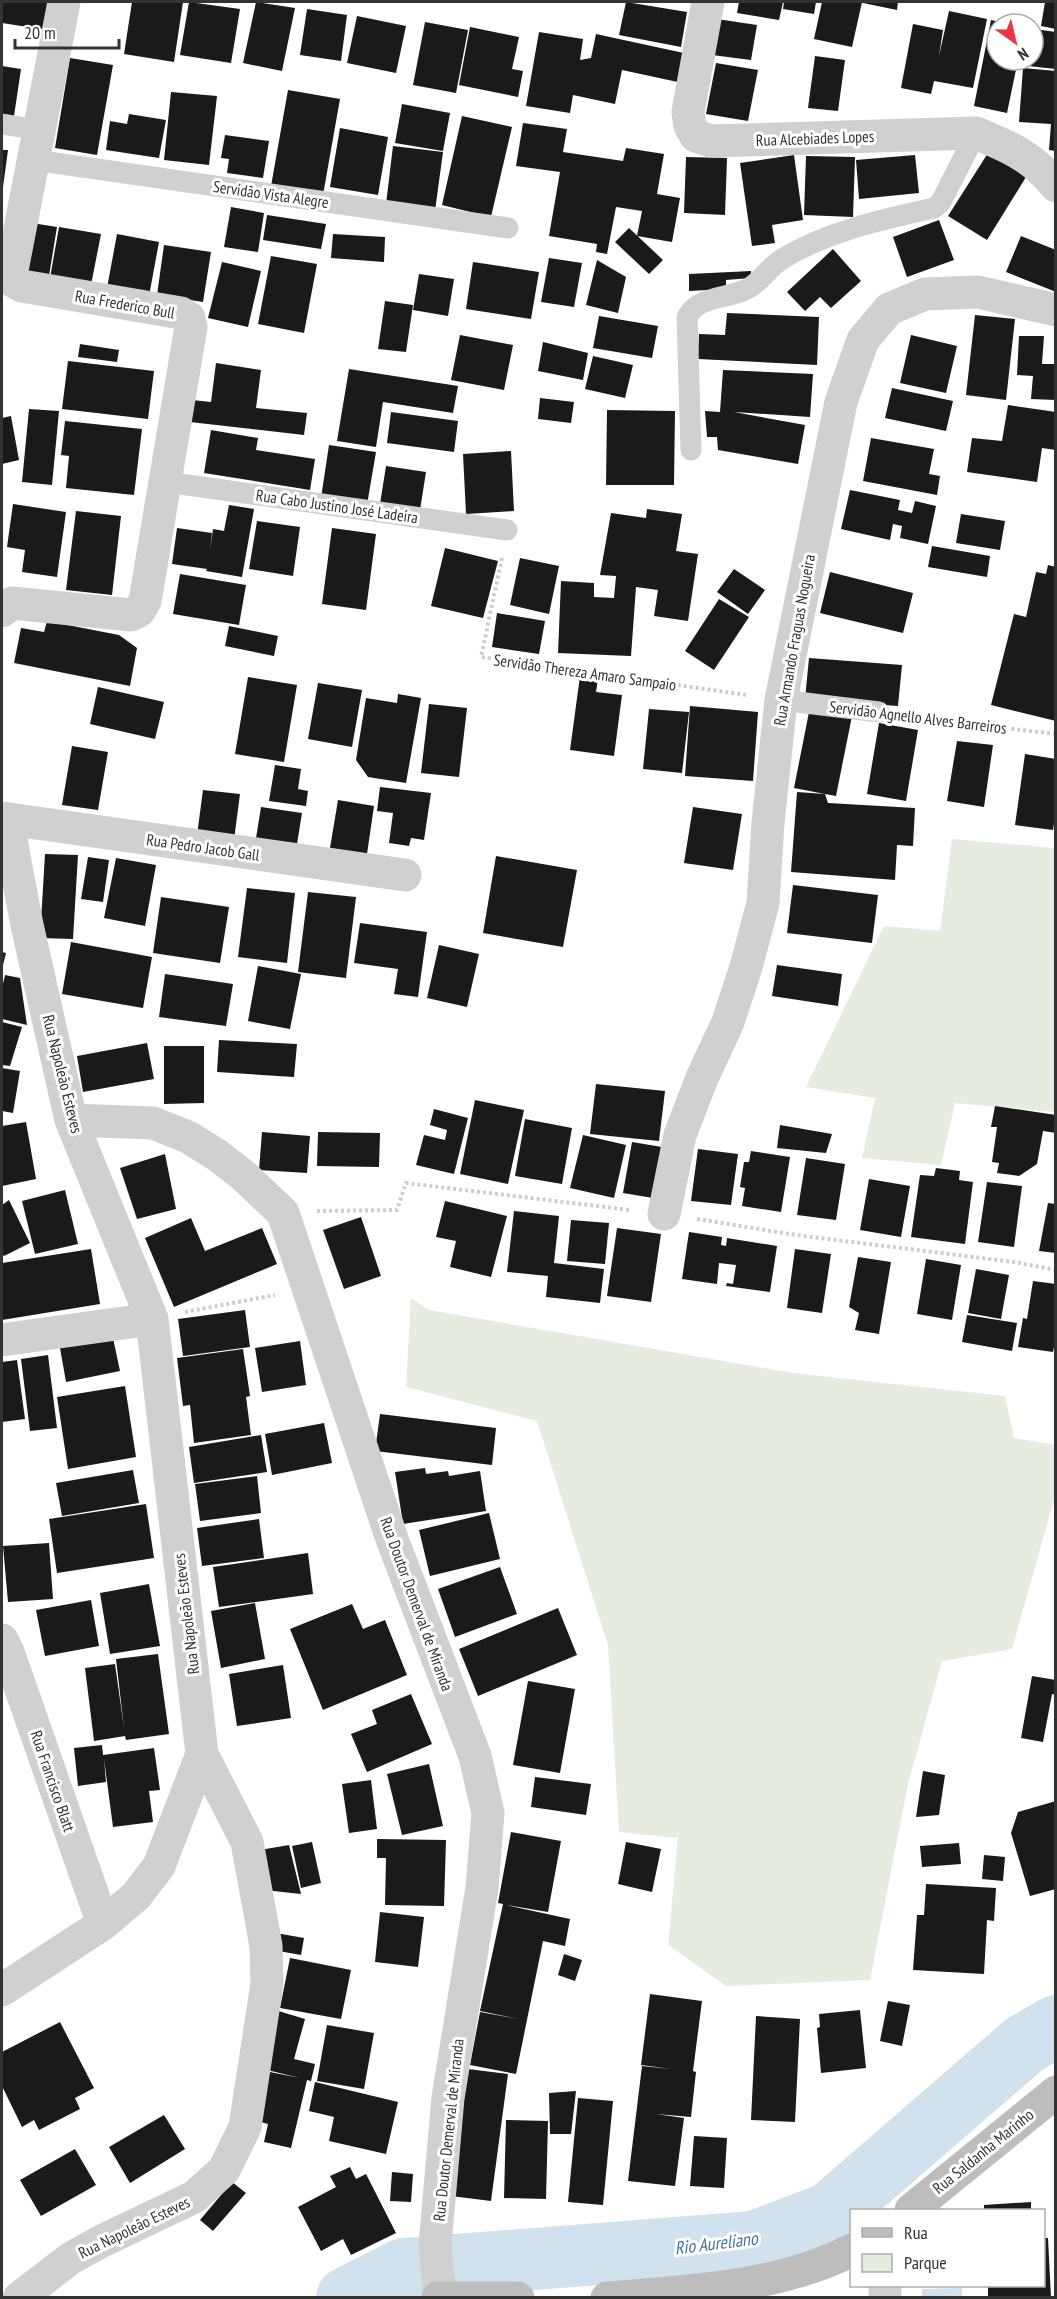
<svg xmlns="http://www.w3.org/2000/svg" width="1057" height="2299" viewBox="0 0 1057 2299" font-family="'PT Sans Narrow',sans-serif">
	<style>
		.green { fill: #e6ecdf }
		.water { fill: #cfe2ee }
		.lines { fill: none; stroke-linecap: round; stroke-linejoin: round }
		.river { stroke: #cfe2ee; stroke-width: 62 }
		.building { fill: #1a1a1a }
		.path { stroke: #cdcdcd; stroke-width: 4; stroke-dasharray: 3 3; stroke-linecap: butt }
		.service { stroke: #d0d0d0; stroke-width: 21 }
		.minor { stroke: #d0d0d0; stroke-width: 33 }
		.secondary { stroke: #bdbdbd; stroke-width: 33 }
		.labels { text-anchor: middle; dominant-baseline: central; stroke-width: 6; stroke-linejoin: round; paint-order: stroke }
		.street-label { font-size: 16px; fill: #333; stroke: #fff }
		.water-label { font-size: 18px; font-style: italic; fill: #3f7597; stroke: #fff }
	</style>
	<rect width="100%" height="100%" fill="#fff"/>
	<path class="green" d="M952,839L1055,848V1112L955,1103L941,1165L862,1158L875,1098L806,1087L884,926L940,931Z
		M411,1298L429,1310L793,1373L1005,1396L1014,1438L1055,1445V1496L1012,1649L942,1661L908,1784L870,1980L726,1986L668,1945L678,1838L619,1832L608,1645L537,1421L406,1387Z"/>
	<path class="water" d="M962,2288V2297H922V2289Z"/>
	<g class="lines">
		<path class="river" d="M347,2298L404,2269L754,2242L830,2213L1025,2044L1056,2026"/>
	</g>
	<path class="building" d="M2,2H52L47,30L2,23Z
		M132,2H183L174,62L124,54Z
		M189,2L240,9L231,63L180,55Z
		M256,2L295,8L282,71L243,63Z
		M626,2L687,12L681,47L619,35Z
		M739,2H783L779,20L737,13Z
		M784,2H816L814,14L783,9Z
		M822,2H862L852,47L814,39Z
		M864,2H898L897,10L863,3Z
		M1045,2H1056V29L1041,26Z
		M307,9L347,15L341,61L300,55Z
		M949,11L987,19L973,88L934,81L931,94L901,88L913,24L943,30L939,56Z
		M357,16L406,26L396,73L347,63Z
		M717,19L757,25L751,60L712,55Z
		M991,20L1005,23L997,24V60H1018L1007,113L974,106Z
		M425,22L468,30L456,93L413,85Z
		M470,27L519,37L512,69L523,71L518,97L459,85Z
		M1034,29L1056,32V69L1028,66L1029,60H1033Z
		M539,32L583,39L580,60L591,58L596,34L693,55L687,84L622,70L615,104L573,95L570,113L526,106Z
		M815,56L845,60L838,111L808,108Z
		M70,58L113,65L97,155L55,148Z
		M716,63L758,70L748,121L706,114Z
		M2,66L21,69L14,116L2,114Z
		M1023,68L1056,71V151L1049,150L1051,124L1019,122Z
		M288,90L340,99L323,195L271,186Z
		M171,92L217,96L209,165L164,160Z
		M402,104L450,113L443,151L395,143Z
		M129,114L166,120L159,158L106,150L110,121L127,124Z
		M462,116L512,127L491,217L442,205Z
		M523,123L567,129L563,152L623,161L626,148L664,154L657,194L680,198L672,242L637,236L642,211L616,207L607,254L596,252L597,244L549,236L560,172L516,166Z
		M340,128L388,137L378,195L330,187Z
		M225,135L269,141L263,178L227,173L229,159L221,158Z
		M393,146L443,152L435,211L386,204Z
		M2,150H8L3,187H2Z
		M988,153L1026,177L987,240L948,216Z
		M794,155L803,220L772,225L775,243L752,246L740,163Z
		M915,155L919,193L859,199L856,160Z
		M806,156L855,157L853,217L804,215Z
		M686,157L727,158L725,215L684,213Z
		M231,207L264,213L258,252L224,247Z
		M267,215L326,224L321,249L263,240Z
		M939,220L954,260L907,277L893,237Z
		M32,223L57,227L48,282L27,279Z
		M59,227L101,234L91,285L50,278Z
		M629,228L663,260L649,274L615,242Z
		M117,234L159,242L149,296L107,288Z
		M333,234L385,237L384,262L331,258Z
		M1021,236L1056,250V292L1006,272Z
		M164,245L211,252L203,302L157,295Z
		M833,249L861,281L831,308L820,297L805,311L787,292Z
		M271,256L317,264L304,333L258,324Z
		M549,258L582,263L574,307L541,302Z
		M597,260L626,277L618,313L586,305Z
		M222,262L261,271L248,327L208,318Z
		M473,262L539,272L531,319L466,309Z
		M751,271V278L726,280V289L689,291V274Z
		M419,274L454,279L448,316L413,310Z
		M385,301L413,305L406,352L378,349Z
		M727,313L819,317L817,365L698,359L699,334L725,335Z
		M975,315L1015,319L1006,400L966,395Z
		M599,316L658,326L652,358L593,348Z
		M460,335L513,345L504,390L451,380Z
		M911,335L957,346L946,393L900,383Z
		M1019,336H1044L1042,364H1056V400L1031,399L1033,376L1017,375Z
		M543,342L588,353L583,380L538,371Z
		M80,344L119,350L117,362L78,357Z
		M593,356L633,365L625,398L585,389Z
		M68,361L154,371L148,419L62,409Z
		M216,363L261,370L256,408L307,413L304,435L190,422L192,400L211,402Z
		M349,369L458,386L453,413L383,402L376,447L337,441Z
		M723,370L813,374L810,417L734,412L805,425L798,464L718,450L717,437H707L705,411L720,412Z
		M892,388L953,401L946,431L885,418Z
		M540,398L574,402L571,423L538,419Z
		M1008,405L1056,412V450L1042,448L1037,482L967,472L972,438L1002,441Z
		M29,409L59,411L52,485L22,482Z
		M607,410L675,411L674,485H606Z
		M391,412L458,421L454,452L387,443Z
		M11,416L19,460L2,464V418Z
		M65,421L142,429L134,495L66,488L69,456L61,455Z
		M211,430L258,438L256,450L315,459L310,490L204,473Z
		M871,438L934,449L929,474L940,476L937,495L863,481Z
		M329,445L376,452L367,505L321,498Z
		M511,451L514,511L466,514L463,454Z
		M386,466L426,472L420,510L380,504Z
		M850,490L900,500L898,510L912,513L915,501L936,506L928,544L900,538L902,526L893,524L890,540L841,529Z
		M13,504L66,512L57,577L22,572L25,550L7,547Z
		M229,505L254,509L242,577L206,571L207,569L172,564L177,528L212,533L210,551L213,529L224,531Z
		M647,509L682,514L676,551L698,554L688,621L654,616L658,590L636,587L631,656L558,653L561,581L594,583V597L614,598L616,576L600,575L611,513L646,518Z
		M76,511L121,516L112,595L66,590Z
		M961,514L1005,521L1000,550L956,543Z
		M257,521L300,527L293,576L249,569Z
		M332,528L376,534L366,610L322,604Z
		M932,546L990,556L987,577L928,567Z
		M445,548L498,561L483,618L431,606Z
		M520,558L559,566L549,614L510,605Z
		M1048,565L1056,567V721L991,705L1014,614L1026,617L1036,572L1046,574Z
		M734,569L765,590L748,614L717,592Z
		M830,572L913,593L903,633L820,613Z
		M180,574L246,585L239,625L173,614Z
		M719,599L749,617L714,670L685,651Z
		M497,613L545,621L539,654L492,647Z
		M47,621L119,635L137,648L130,686L14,663L21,628L44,632Z
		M229,626L278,636L274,656L225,646Z
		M809,658L902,665L898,706L805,699Z
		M580,676L598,679L596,692L622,695L614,756L570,750Z
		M248,677L297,685L284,762L235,754Z
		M318,683L362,690L352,747L308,739Z
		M98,687L164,702L155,739L90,724Z
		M398,694L421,698L406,783L368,777L356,760L366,698L397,703Z
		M429,704L467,708L459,777L421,773Z
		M690,706L758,712L753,781L685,776Z
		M810,707L852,716L836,796L825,794L828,803L915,808L913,846L897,845L895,880L791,872L797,792L825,794L794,788Z
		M649,709L689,712L682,773L643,769Z
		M879,723L918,730L906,801L867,794Z
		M957,741L993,745L984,807L947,801Z
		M72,746L108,752L98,810L62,805Z
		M1025,754L1056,759V811L1053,830L1015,825Z
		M275,765L301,769L298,789L308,791L306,806L269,801Z
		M380,787L431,793L424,840L411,838L409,846L389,843L393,813L377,811Z
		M203,790L240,794L234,840L197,835Z
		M338,800L374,806L367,854L330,848Z
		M261,807L302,813L297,844L256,838Z
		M693,807L742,814L733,870L684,863Z
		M45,854L78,855L73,939L40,938Z
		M496,856L577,870L563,947L483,933Z
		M88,857L109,860L103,902L81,899Z
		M116,858L156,865L145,926L104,918Z
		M793,885L878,895L872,943L787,933Z
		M247,888L295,893L287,963L238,957Z
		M308,892L356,897L346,978L298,972Z
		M161,897L229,907L220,963L153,953Z
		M360,923L427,932L418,997L394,994L398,969L354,963Z
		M71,942L152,957L143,1008L62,994Z
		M439,945L479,954L467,1007L427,998Z
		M2,952L6,953L2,969Z
		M777,965L842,974L838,1006L772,996Z
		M258,966L301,974L290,1029L248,1021Z
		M165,974L233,984L226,1026L159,1017Z
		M5,975L20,978L27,1025L2,1019V988Z
		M2,1022L22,1027L10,1066L2,1065Z
		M219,1040L297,1044L294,1077L217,1072Z
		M147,1043L154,1079L83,1092L77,1056Z
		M164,1046H204V1103L164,1104Z
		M2,1068L20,1071L13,1113L2,1111Z
		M596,1084L665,1091L659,1141L590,1134Z
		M475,1100L524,1110L508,1184L460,1174Z
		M995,1106L1056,1115V1133L1043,1131L1037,1164L1019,1176L997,1173L999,1163L992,1162L997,1127H991Z
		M434,1109L468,1118L454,1174L416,1165L424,1135L445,1140L447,1130L430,1125Z
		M525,1119L572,1128L562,1184L515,1176Z
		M26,1122L36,1179L2,1186V1126Z
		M780,1125L832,1134L826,1153L777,1148Z
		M262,1132L310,1136L307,1173L259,1170Z
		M318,1132L380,1133L379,1167L317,1166Z
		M583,1135L626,1145L614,1198L570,1188Z
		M632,1142L668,1148L659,1199L623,1193Z
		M698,1149L738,1154L731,1205L691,1201Z
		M751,1151L790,1157L781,1212L742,1206L745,1188L740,1187L744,1162H749Z
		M165,1154L176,1209L137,1219L120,1168Z
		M806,1158L845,1164L836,1220L797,1215Z
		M936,1168L960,1171L959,1180L973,1182L965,1244L911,1237L920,1175L934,1176Z
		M869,1179L910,1186L901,1237L860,1230Z
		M987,1182L1022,1186L1014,1247L978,1242Z
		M65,1190L78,1244L35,1254L22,1201Z
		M9,1200L30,1243L4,1256L2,1254V1205Z
		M445,1201L507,1216L491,1277L450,1267L456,1241L436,1237Z
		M1048,1203L1056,1204V1253L1039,1251Z
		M514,1211L559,1216L554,1263L604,1269L600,1303L546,1297L548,1276L507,1272Z
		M361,1217L381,1276L344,1289L323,1230Z
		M191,1218L205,1251L262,1228L277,1264L174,1307L145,1238Z
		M571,1220L609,1223L605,1264L567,1261Z
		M617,1228L661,1234L651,1302L607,1296Z
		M689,1232L722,1237L721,1245L726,1246L727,1238L777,1246L770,1292L726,1286L727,1283L733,1284L736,1265L719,1263L717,1284L682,1279Z
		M91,1249L100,1304L2,1320V1263Z
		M795,1249L831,1254L822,1313L787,1308Z
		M858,1257L891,1262L879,1334L855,1330L859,1313L849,1307Z
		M926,1259L961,1265L952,1320L917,1314Z
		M976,1269L1009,1275L1001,1319L968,1313Z
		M1033,1281L1056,1284V1337L1053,1352L1018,1347L1023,1318L1027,1319Z
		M245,1310L250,1347L183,1356L178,1319Z
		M967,1315L1017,1323L1012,1351L962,1342Z
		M113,1338L120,1371L66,1382L60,1348Z
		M300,1341L306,1385L262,1392L255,1348Z
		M243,1349L250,1396L246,1397L251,1435L194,1443L190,1405L183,1406L177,1358Z
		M48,1355L57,1428L30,1431L21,1359Z
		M17,1360L25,1419L2,1422V1362Z
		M125,1386L136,1457L68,1469L57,1397Z
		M380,1414L496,1428L492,1465L375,1451Z
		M324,1423L332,1463L272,1475L265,1434Z
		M261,1435L267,1472L194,1483L189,1447Z
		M425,1468L426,1474L448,1471L449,1476L480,1471L486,1511L403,1524L395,1472Z
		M133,1470L139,1503L62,1516L56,1483Z
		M257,1476L261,1513L200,1521L195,1484Z
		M146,1504L154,1558L57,1573L49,1519Z
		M489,1513L500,1559L430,1576L419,1530Z
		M259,1519L264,1558L202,1566L197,1528Z
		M49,1543L53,1599L8,1602L3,1546Z
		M308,1553L313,1594L219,1607L213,1567Z
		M500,1567L517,1614L455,1637L438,1589Z
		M149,1584L160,1646L110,1654L100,1593Z
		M91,1600L99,1646L45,1656L36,1610Z
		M255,1603L265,1659L221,1668L211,1611Z
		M352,1604L363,1629L385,1620L407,1675L323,1710L290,1629Z
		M558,1608L577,1655L478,1696L459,1649Z
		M158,1654L169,1734L126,1740L125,1736L94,1741L85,1668L115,1664L124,1728L116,1659Z
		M283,1665L291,1718L237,1726L229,1674Z
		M1032,1676L1056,1680V1695L1052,1694L1043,1742L1021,1738Z
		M528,1681L575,1689L560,1773L513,1765Z
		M411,1694L432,1744L367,1772L351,1734L377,1724L372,1710Z
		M102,1745L103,1755L154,1748L160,1790L149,1791L153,1822L113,1827L104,1759L106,1782L78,1786L74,1748Z
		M429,1764L443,1826L402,1835L387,1774Z
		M923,1771L945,1775L939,1815L916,1817Z
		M535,1777L591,1784L586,1815L531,1807Z
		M371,1780L377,1829L349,1833L342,1784Z
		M1056,1801V1889L1030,1896L1011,1833L1018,1812Z
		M511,1832L561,1841L548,1912L506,1905L570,1919L565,1946L543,1941L516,2074L470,2065L480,2012L519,2019L480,2011L503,1904L498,1903Z
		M377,1839L446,1840L444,1906L385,1905L386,1858H377Z
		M312,1842L321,1883L301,1888L292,1846Z
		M626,1842L661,1849L652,1892L618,1884Z
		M959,1843L961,1864L922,1867L920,1846Z
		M289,1845L301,1894L264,1890L254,1851Z
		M984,1855L1005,1857L1003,1881L982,1879Z
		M926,1884L996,1888L994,1921L987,1920L984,1974L913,1970L917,1915H924Z
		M380,1912L424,1917L418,1967L375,1962Z
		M276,1933L304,1938L301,1955L273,1950Z
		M564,1954L582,1960L575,1981L558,1975Z
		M290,1958L351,1970L341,2019L280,2008Z
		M650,1994L702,2001L693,2071L696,2072L691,2117L656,2114L684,2118L675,2186L628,2181L642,2066L671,2069L641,2065Z
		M888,2001L910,2005L902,2046L880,2041Z
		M275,2010L305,2019L294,2059L315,2064L311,2081L307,2080L291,2148L264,2142L268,2124L249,2119L260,2070L300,2078L259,2068Z
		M860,2010L866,2068L821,2073L817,2028L820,2027L819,2014Z
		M756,2016L800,2019L795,2122L751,2120Z
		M60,2022L94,2088L75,2098L80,2109L39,2130L34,2120L22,2127L2,2086V2052Z
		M327,2025L374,2033L364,2089L317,2081Z
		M468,2069L508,2074L491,2201L451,2196Z
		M315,2082L398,2102L386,2154L329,2141L334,2117L309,2111Z
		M576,2091L571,2134H550L549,2093Z
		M578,2098L613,2101L603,2205L568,2202Z
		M164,2115L185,2149L130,2183L109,2147Z
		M506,2120L548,2121L546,2199L504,2198Z
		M694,2136L727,2138L724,2188L690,2186Z
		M75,2149L96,2185L41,2216L20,2180Z
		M350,2167L356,2179L366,2174L396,2233L351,2255L343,2239L321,2251L298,2207L336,2187L330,2176Z
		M392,2172L413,2174L411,2202L390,2201Z
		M232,2182L246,2193L213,2231L200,2220Z
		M1031,2202V2210H984V2205Z
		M1044,2238H1048L1051,2298H988V2286H1044Z"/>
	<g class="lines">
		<path class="path" d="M502,558L481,657L747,695
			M904,716L1056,734
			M317,1211L397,1210L406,1183L630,1210
			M697,1219L796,1235L1014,1262L1056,1270
			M185,1312L275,1295"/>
		<path class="service" d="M2,124L38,130
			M34,160L508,228
			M691,450L687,317C698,296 727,299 747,289C760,283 769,267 782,259C828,231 881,220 934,208L941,202L976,133
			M166,482L507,530
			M781,700L879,712"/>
		<path class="minor" d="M708,2L688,112L690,126L696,136L711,141L976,133C1011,148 1031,155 1056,186
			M2,611L12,603L131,615L139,611L145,601L191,327L189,318L181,313L22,286L13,281L12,270L64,2
			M2,818L405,875
			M7,819L27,925L71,1120L152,1319L202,1754L247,1842L266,1946L267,1984L245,2127L224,2170L194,2197L102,2241L71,2258L19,2298
			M71,1120L153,1123L188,1137L217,1155L244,1176L283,1213L392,1539L475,1756L488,1813L482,1888L448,2098L435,2245L440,2298
			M664,1214L680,1135L702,1078L728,1022L746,967L763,903L768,823L781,700L841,402L863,340L889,309L925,294L978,292L1056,310
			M2,1340L152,1319
			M2,1640L8,1652L103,1924
			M2,1990L103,1924L136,1896L159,1866L202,1754
			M885,2286V2298"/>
		<path class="secondary" d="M911,2210L1056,2092
			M438,2298H518
			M607,2298C687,2291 779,2288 852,2250"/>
	</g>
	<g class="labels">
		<g class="street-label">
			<text transform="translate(815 138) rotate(-2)">Rua Alcebiades Lopes</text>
			<text transform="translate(271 194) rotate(8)">Servidão Vista Alegre</text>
			<text transform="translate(125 304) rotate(10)">Rua Frederico Bull</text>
			<text transform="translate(337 506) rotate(8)">Rua Cabo Justino José Ladeira</text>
			<text transform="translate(794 640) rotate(-80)">Rua Armando Fraguas Nogueira</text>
			<text transform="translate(585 672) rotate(8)">Servidão Thereza Amaro Sampaio</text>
			<text transform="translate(918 717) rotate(7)">Servidão Agnello Alves Barreiros</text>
			<text transform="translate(203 847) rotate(8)">Rua Pedro Jacob Gall</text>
			<text transform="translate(63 1074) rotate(76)">Rua Napoleão Esteves</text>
			<text transform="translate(417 1604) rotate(70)">Rua Doutor Demerval de Miranda</text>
			<text transform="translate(186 1614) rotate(-97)">Rua Napoleão Esteves</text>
			<text transform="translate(53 1781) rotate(71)">Rua Francisco Blatt</text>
			<text transform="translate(448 2130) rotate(-84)">Rua Doutor Demerval de Miranda</text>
			<text transform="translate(983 2151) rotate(-39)">Rua Saldanha Marinho</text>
			<text transform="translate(134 2227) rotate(-26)">Rua Napoleão Esteves</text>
		</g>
		<g class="water-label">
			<text transform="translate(716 2243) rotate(-7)">Rio Aureliano</text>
		</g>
	</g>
	<rect width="1057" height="2299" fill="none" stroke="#333333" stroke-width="6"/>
	<rect x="850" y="2209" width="195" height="78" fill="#ffffff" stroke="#adadad" stroke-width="1.5"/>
	<rect x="862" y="2228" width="30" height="9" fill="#bdbdbd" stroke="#adadad" stroke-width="1.5"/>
	<text x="904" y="2239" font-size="18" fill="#333333">Rua</text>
	<rect x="862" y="2254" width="30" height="18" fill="#e6ecdf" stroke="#adadad" stroke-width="1.5"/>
	<text x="904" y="2269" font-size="18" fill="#333333">Parque</text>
	<g transform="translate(1015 42) rotate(146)"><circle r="28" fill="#ffffff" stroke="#adadad" stroke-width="1.5"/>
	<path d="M0-4.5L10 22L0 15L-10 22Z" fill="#e63946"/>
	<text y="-9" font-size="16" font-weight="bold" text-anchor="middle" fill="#333333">N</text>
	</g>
	<path d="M15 39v9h104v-9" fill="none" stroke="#333333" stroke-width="3"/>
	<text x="24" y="39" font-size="18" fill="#333333" stroke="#ffffff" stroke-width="4.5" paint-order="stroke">20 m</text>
</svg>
